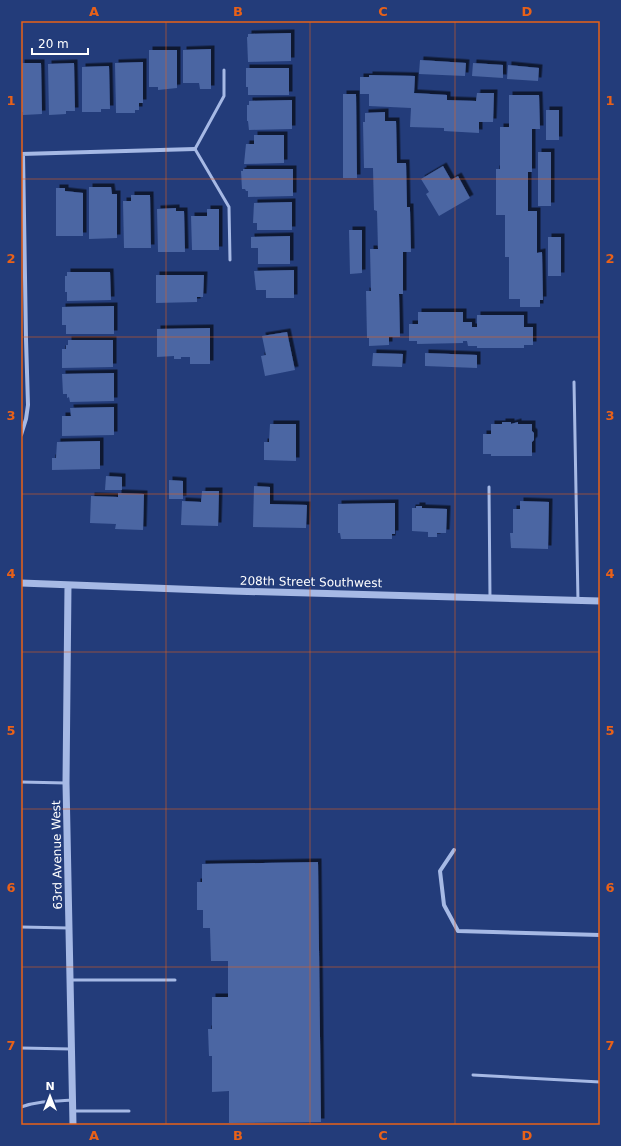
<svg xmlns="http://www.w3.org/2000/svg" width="621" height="1146" viewBox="0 0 621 1146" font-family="'DejaVu Sans',sans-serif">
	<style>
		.building { fill: #4b66a3; filter: url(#shadow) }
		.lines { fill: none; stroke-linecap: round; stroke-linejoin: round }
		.service { stroke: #a6b9e5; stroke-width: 3 }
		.minor { stroke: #a6b9e5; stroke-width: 4 }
		.tertiary { stroke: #a6b9e5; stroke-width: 7 }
		.grid { fill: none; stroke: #e96118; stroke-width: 1; stroke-opacity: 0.55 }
		.labels { text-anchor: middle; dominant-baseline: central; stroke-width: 3; stroke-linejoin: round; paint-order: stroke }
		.street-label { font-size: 12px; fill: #fff; stroke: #233c7a }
		.neatline { fill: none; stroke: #e96118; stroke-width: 1.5 }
		.grid-label { font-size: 13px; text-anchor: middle; font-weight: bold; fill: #e96118 }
	</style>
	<defs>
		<filter id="shadow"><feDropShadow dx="3.5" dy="-3.5" stdDeviation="0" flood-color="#0009"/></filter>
	</defs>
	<rect width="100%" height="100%" fill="#233c7a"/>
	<path class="building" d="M291,33V61L248,62L247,37H248V34Z
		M211,49V89H200L199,83H183V50Z
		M149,50H177V88L158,90V87H149Z
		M420,60L466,63L465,76L419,74Z
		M143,62V103H139V110H135V113H116L115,63Z
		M21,63H41L42,114L23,115V112H21Z
		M74,63L75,111H66V114L49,115L48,64Z
		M473,63L503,65V78L472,76Z
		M508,65L539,68L538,81L507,79Z
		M109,66L110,109H101V112H82V67Z
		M246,68H289V95H248V87H246Z
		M369,75L415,76L414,93L447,95V100L476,101L477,93H494L493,122H479V133L444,131V128L410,127L411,108L369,106V94H360V77H369Z
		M343,94H356L357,178H343Z
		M509,95H539L540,129H532V172H528V211H537V253L542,252L543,300H540V307H520V299H509V257H505V215H496V169H500V127H509Z
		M292,100V129L249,130L248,121H247V105H249V101Z
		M546,110H559V140H546Z
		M385,112V121H396L397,163H406L407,207H410V210L411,252H403V294H399L400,337H389V345L369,346V338H367L366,291H371L370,249H378L377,211L374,210L373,168H364L363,122H365V113Z
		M254,135H284V163L244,164L246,144H254Z
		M538,152H551V206H538Z
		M443,166L451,180L458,176L470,198L439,216L426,194L429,192L421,179Z
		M243,169H293V196L248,197V191H246L245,189H242L241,171H243Z
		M89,187H111L112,194H117V238L89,239Z
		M56,188H65V191L83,193V236H56Z
		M131,195H150L151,248H124L123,201H131Z
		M292,202V230H257V223H253L254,203Z
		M176,208V211H184L185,252H158L157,209Z
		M207,209H219V250H192L191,216H207Z
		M349,230H362V273L350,274Z
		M290,236V264H258V248H251V237Z
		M548,237H561V276H548Z
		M294,270V298H266V290H256L254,271Z
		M67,272H110L111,300L67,301V292H65V276H67Z
		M156,275H204L203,297H197V302L156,303Z
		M114,306V334H66V325H62V307Z
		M418,312H463V322H472V327H477V315H524V327H533V345H524V348H477V346H468L467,341H463V343L417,344V341H409V324H418Z
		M210,328V364H190V357H181V359H174V356L157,357V329Z
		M287,332L295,370L265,376L261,356L266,355L262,336Z
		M68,340H113V367L62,368V349H66V345H68Z
		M373,353L403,354L402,367L372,366Z
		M425,353L477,355V368L425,366Z
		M114,373V401L70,402L69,397L67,398V394H63L62,374Z
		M114,407V435L62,436V416H71L70,408Z
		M502,422H511V424L518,422V424H532V431L534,433V440L532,442V456H491V454H483V434H491V424H502Z
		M270,424H296V461L264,460V442H269Z
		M100,441V469L52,470V458H56L57,442Z
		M106,476L122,477V490H105Z
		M169,480L183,481V499H169Z
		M254,486L270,487V504L307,505L306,528L253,527Z
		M202,491H219L218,526L181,525L182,501L201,502Z
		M118,493L144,494L143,530L115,529L116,524L90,523L91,496L118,497Z
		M520,501L549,502L548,549L511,548L510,533H513V509H520Z
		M395,503V534H392V539H341L340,533H338V504Z
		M416,506H422V508L447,509L446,533H437V537H428V532L412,531V508H416Z
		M318,862L321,1122L229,1123V1091L212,1092V1056H209L208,1029H212V997H228V961H211L210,928H203V910H197V882H202V864Z"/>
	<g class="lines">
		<path class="service" d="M224,70V96L195,149L229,207L230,260
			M574,382L578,601
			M489,487L490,598
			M21,782L66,783
			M21,927L69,928
			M71,980H175
			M21,1048L71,1049
			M473,1075L600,1082
			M21,1107C38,1101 55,1101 72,1100
			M73,1111H129"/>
		<path class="minor" d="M21,154L195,149
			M21,435L26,419L28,405L26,339L23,154
			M454,850L440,871L444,905L458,931L600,935"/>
		<path class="tertiary" d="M21,583L231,591L600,601
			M68,585L66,783L73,1125"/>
	</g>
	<path class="grid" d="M166,21V1125M310,21V1125M455,21V1125M21,179H600M21,337H600M21,494H600M21,652H600M21,809H600M21,967H600"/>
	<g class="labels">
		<g class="street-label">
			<text transform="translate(311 582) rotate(1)">208th Street Southwest</text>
			<text transform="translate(57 855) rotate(-91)">63rd Avenue West</text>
		</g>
	</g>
	<rect width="621" height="1146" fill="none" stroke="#233c7a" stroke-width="44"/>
	<g transform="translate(50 1096)" stroke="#233c7a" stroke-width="3" paint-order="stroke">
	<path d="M0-3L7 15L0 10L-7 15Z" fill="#ffffff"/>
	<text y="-6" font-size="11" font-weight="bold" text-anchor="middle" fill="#ffffff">N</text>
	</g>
	<path d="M32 48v6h56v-6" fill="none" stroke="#ffffff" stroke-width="2"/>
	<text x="38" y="48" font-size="12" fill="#ffffff" stroke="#233c7a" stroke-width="3" paint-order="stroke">20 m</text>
	<rect x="22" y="22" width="577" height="1102" class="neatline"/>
	<g class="grid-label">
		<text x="94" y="16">A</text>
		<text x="238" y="16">B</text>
		<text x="383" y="16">C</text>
		<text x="527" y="16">D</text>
		<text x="11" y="105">1</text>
		<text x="610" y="105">1</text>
		<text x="11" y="263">2</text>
		<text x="610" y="263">2</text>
		<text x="11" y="420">3</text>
		<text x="610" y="420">3</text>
		<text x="11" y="578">4</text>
		<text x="610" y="578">4</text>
		<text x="11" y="735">5</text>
		<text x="610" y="735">5</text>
		<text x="11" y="892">6</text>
		<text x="610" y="892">6</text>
		<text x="11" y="1050">7</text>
		<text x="610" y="1050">7</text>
		<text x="94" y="1140">A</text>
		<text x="238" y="1140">B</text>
		<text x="383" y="1140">C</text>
		<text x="527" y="1140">D</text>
	</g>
</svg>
